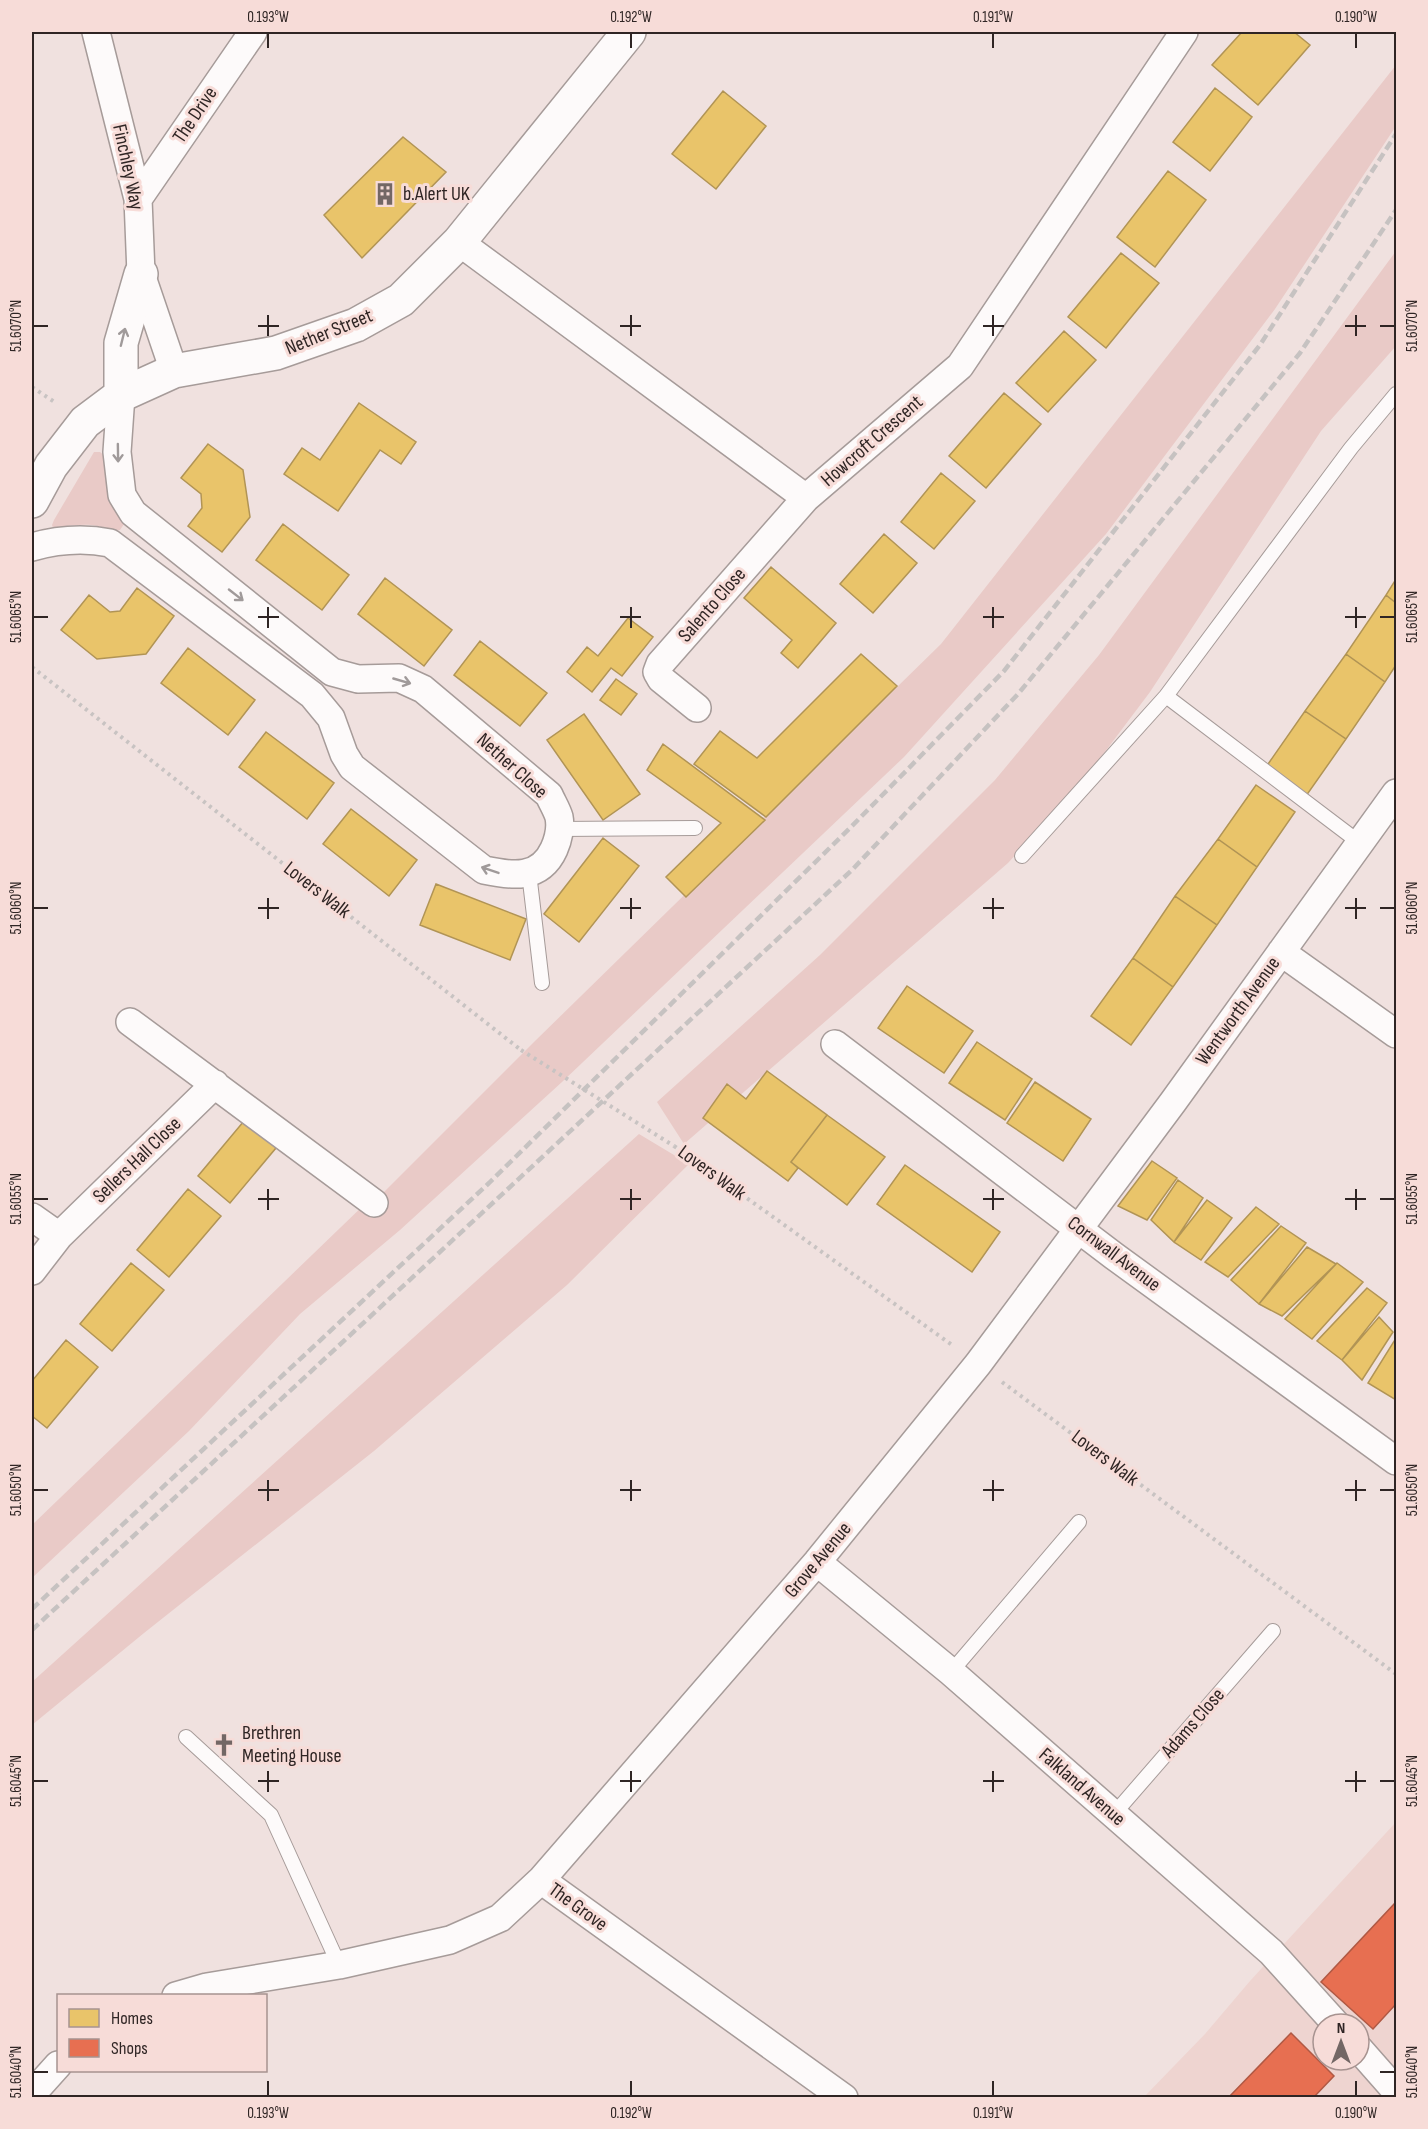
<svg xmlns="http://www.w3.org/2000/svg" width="1428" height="2129" viewBox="0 0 1428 2129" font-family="'Sofia Sans Condensed',sans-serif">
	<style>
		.built { fill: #eed4d0; fill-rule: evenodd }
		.green { fill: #e9cac7 }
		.homes { fill: #e9c46a; stroke: #b19455; stroke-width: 1.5 }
		.shops { fill: #e76f51; stroke: #b05944; stroke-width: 1.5 }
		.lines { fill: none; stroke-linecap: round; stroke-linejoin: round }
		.service-casing { stroke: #a69b99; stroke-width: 16 }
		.minor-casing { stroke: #a69b99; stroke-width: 30 }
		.tertiary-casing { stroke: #a69b99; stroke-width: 36 }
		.path { stroke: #c8c3c2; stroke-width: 4; stroke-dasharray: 3 4.5; stroke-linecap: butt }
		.service { stroke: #fdfafa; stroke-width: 14 }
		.minor { stroke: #fdfafa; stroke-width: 27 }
		.tertiary { stroke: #fdfafa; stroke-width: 33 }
		.rail { stroke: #c6c2c1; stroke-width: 4.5; stroke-dasharray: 9 4.5; stroke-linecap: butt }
		.path-bridge { stroke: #c8c3c2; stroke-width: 4; stroke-dasharray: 3 4.5; stroke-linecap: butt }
		.oneway { stroke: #a09a9a }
		.ticks { fill: none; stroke: #2f2524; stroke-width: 2 }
		.labels { text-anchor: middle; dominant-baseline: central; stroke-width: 6; stroke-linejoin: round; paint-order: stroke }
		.street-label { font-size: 20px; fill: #2f2524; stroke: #f7dcd8 }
		.poi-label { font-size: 20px; fill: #2f2524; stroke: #f7dcd8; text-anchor: start }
		.neatline { fill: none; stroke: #2f2524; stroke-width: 2 }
		.ticks-label { font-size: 15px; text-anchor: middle; fill: #2f2524 }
	</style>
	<rect width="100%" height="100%" fill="#f0e1df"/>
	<path class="built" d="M1396,1822V2097L1143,2098L1205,2034L1250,1981ZM1323,2024H1359V2060H1323Z"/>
	<path class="green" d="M1396,65V126L1275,309L1106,534L904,757L562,1082L400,1230L300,1314L189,1431L32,1578V1525L368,1201L374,1202L535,1041L941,644Z
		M1396,251V346L1321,431L1150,692L1089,773L1008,863L684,1144L657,1102L820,955L995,780L1099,655Z
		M94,452H100L106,457C106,472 105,488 112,502C116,510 122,515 124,524L120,530C110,532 102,526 92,525C79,524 66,526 53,528L52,525L54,520Z
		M639,1134L689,1164L567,1285L374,1451L144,1633L32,1725V1682Z"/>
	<path class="homes" d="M1242,32H1294L1310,45L1258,105L1212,65Z
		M1215,88L1252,117L1210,171L1173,142Z
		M723,91L766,126L716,189L672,154Z
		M403,137L446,172L362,258L324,215Z
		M1168,171L1206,200L1155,267L1117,237Z
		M1121,253L1159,283L1106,348L1068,317Z
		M1064,331L1096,360L1048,412L1016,383Z
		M1004,393L1041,424L986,488L949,456Z
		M359,403L416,442L401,464L380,450L338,511L284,474L302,448L320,460Z
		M208,444L243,470L250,517L222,552L188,526L202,508L201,494L181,478Z
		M941,473L975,501L934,549L901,522Z
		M283,524L349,575L322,610L256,560Z
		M884,534L917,563L873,613L840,584Z
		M771,567L836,623L798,668L781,653L792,640L744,598Z
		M385,578L452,630L424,666L358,614Z
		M1396,579V603L1386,595Z
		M137,588L174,616L146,654L97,659L61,630L89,595L110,612L120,611Z
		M1386,595L1396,603V665L1385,682L1346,654Z
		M628,618L653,637L622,676L611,668L592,692L567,672L587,647L598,656Z
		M480,641L547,693L520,726L454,675Z
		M188,648L255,700L228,735L161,683Z
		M861,654L897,686L766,817L694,764L720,731L757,758Z
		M1346,654L1385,682L1346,739L1305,711Z
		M616,679L637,694L621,715L600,700Z
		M1305,711L1346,739L1306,796L1266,767Z
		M584,714L640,794L603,820L547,740Z
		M266,732L334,783L307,819L239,767Z
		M663,744L765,820L686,897L666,877L721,823L647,770Z
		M1256,785L1295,812L1257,867L1218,839Z
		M351,809L417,860L389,896L323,844Z
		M603,838L639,866L579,942L544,914Z
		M1218,839L1257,867L1217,925L1175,896Z
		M436,884L526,919L510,960L420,925Z
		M1175,896L1217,925L1173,987L1133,958Z
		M1133,958L1173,987L1131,1045L1091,1016Z
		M907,986L973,1031L944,1073L878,1028Z
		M977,1042L1032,1079L1005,1120L949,1083Z
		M767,1071L827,1115L791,1162L798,1168L788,1181L703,1118L727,1084L746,1099Z
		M1035,1082L1091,1119L1063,1161L1007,1123Z
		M249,1115L281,1142L230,1203L198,1176Z
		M827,1115L885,1157L847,1205L791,1162Z
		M1152,1161L1177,1178L1147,1220L1118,1206Z
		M905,1165L1000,1232L972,1272L877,1204Z
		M1178,1180L1203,1198L1174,1242L1151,1220Z
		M188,1189L221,1216L169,1277L137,1250Z
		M1207,1200L1232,1218L1201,1260L1174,1242Z
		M1256,1207L1279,1224L1228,1277L1205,1262Z
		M1281,1226L1306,1243L1259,1304L1231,1280Z
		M1307,1247L1336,1264L1282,1316L1259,1304Z
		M131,1263L164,1290L112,1351L80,1324Z
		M1337,1263L1363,1282L1312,1339L1285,1319Z
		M1367,1288L1387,1303L1342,1360L1317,1341Z
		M1379,1317L1393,1332L1362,1380L1342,1360Z
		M1396,1338V1400L1368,1383Z
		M66,1340L98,1367L47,1428L32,1416V1381Z"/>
	<path class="shops" d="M1396,1902V2004L1373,2029L1321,1982Z
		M1291,2033L1334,2076L1313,2098H1228Z"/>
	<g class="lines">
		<g class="service-casing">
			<path id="service" d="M1166,696L1360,843
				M559,829L695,828
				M1022,856L1166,696L1351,448L1396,394
				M529,873L542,983
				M951,1672L1079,1522
				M186,1737L271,1815L339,1965
				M1114,1814L1273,1631"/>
		</g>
		<g class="minor-casing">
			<path id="minor" d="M96,32L138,199L141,274L174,371
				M138,199L253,32
				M459,242L806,498L960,366L1184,32
				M32,547C57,540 85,538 110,543L312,695L331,718L344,754L352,767L484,870C512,876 540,880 554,849C558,840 561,827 559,817C557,810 552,802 549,795L423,689L399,678L358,679L332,672L133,513L122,495L117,452L121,395
				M697,708L661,679L657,672L660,664L806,498
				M1281,952L1396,1034
				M130,1022L374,1203
				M835,1044L1114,1256L1396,1461
				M32,1217L59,1236L215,1084
				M32,1271L59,1236
				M817,1562L951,1672L1271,1952L1336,2024
				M541,1880L817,1562L978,1364L1173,1102L1396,793
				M176,1996L207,1987L339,1965L450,1940L500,1918L541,1880L844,2098
				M1359,2049L1396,2091
				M32,2094L58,2065"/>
		</g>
		<g class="tertiary-casing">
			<path id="tertiary" d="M121,395V343L141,274
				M32,501L51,466L85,422L121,395L174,371L276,353L356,325L401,300L459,242L629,32"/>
		</g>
		<path class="path" d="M32,387L56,403
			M32,667L521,1050
			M674,1146L952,1345
			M1002,1382L1396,1674"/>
		<use href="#service" class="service"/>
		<use href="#minor" class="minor"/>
		<use href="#tertiary" class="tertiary"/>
		<path class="rail" d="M32,1609L489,1183L852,826L1004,671L1260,345L1396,134
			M32,1630L852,870L1018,694L1300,353L1396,210"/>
		<path class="path-bridge" d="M521,1050L674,1146"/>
	</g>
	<defs><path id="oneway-shaft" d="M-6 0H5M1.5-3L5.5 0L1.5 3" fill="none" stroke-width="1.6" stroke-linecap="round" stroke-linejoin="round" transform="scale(1.5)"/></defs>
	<g class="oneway">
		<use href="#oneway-shaft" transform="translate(123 337) rotate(-76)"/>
		<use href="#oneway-shaft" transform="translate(118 453) rotate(89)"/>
		<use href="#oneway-shaft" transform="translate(236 595) rotate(38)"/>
		<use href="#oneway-shaft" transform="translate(402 681) rotate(16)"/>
		<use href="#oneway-shaft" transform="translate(490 870) rotate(-161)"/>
	</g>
	<path class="ticks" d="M268,33V48M631,33V48M993,33V48M1356,33V48M268,315V336M631,315V336M993,315V336M1356,315V336M33,326H48M258,326H279M620,326H641M983,326H1004M1345,326H1366M1380,326H1395M268,607V628M631,607V628M993,607V628M1356,607V628M33,617H48M258,617H279M620,617H641M983,617H1004M1345,617H1366M1380,617H1395M268,898V919M631,898V919M993,898V919M1356,898V919M33,908H48M258,908H279M620,908H641M983,908H1004M1345,908H1366M1380,908H1395M268,1189V1210M631,1189V1210M993,1189V1210M1356,1189V1210M33,1199H48M258,1199H279M620,1199H641M983,1199H1004M1345,1199H1366M1380,1199H1395M268,1480V1501M631,1480V1501M993,1480V1501M1356,1480V1501M33,1490H48M258,1490H279M620,1490H641M983,1490H1004M1345,1490H1366M1380,1490H1395M268,1771V1792M631,1771V1792M993,1771V1792M1356,1771V1792M33,1781H48M258,1781H279M620,1781H641M983,1781H1004M1345,1781H1366M1380,1781H1395M33,2072H48M1380,2072H1395M268,2081V2096M631,2081V2096M993,2081V2096M1356,2081V2096"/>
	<defs>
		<g id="building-bare" transform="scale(1.8)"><path d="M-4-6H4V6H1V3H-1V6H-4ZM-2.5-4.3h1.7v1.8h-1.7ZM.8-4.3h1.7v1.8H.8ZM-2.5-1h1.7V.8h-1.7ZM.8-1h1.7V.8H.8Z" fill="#736765" stroke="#f7dcd8" stroke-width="2.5" paint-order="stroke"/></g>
		<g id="church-bare" transform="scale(1.8)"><path d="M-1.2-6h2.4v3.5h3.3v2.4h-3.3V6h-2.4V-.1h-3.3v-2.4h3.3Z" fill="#736765" stroke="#f7dcd8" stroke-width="2.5" paint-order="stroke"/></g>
	</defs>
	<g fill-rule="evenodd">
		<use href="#building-bare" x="385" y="194"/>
		<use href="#church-bare" x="224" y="1745"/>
	</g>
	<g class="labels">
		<g class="street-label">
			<text transform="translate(195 115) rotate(-56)">The Drive</text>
			<text transform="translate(128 167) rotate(78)">Finchley Way</text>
			<text transform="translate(329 332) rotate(-22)">Nether Street</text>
			<text transform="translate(872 441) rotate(-41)">Howcroft Crescent</text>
			<text transform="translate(712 605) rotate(-49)">Salento Close</text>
			<text transform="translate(512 766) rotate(42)">Nether Close</text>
			<text transform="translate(317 890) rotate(38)">Lovers Walk</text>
			<text transform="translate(1238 1011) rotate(-54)">Wentworth Avenue</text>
			<text transform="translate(137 1160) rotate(-44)">Sellers Hall Close</text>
			<text transform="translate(712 1173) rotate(36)">Lovers Walk</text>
			<text transform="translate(1114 1254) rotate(37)">Cornwall Avenue</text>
			<text transform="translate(1105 1458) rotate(37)">Lovers Walk</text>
			<text transform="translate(818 1560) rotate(-50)">Grove Avenue</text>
			<text transform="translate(1193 1723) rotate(-49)">Adams Close</text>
			<text transform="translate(1082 1787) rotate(41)">Falkland Avenue</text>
			<text transform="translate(578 1907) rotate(36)">The Grove</text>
		</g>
		<g class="poi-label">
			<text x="403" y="194">b.Alert UK</text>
			<text x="242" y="1733">Brethren<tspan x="242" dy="23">Meeting House</tspan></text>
		</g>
	</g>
	<rect width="1428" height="2129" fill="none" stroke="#f7dcd8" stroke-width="66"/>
	<rect x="57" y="1994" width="210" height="78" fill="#f7dcd8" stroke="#a79390" stroke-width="1.5"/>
	<rect x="69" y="2009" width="30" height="18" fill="#e9c46a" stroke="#a79390" stroke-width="1.5"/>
	<text x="111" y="2024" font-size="18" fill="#2f2524">Homes</text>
	<rect x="69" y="2039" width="30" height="18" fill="#e76f51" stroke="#a79390" stroke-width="1.5"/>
	<text x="111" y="2054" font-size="18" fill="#2f2524">Shops</text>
	<g transform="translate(1341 2042)"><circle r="28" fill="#f7dcd8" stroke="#a79390" stroke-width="1.5"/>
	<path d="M0-4.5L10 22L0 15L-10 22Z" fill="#736765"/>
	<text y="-9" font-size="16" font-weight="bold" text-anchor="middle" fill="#2f2524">N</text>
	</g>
	<rect x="33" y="33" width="1362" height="2063" class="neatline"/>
	<g class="ticks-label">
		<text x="268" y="22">0.193°W</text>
		<text x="631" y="22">0.192°W</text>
		<text x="993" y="22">0.191°W</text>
		<text x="1356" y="22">0.190°W</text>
		<text transform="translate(16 326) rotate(-90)" y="5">51.6070°N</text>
		<text transform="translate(1412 326) rotate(-90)" y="5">51.6070°N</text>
		<text transform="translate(16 617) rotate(-90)" y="5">51.6065°N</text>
		<text transform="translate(1412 617) rotate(-90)" y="5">51.6065°N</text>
		<text transform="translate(16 908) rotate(-90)" y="5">51.6060°N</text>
		<text transform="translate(1412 908) rotate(-90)" y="5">51.6060°N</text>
		<text transform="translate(16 1199) rotate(-90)" y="5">51.6055°N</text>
		<text transform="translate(1412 1199) rotate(-90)" y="5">51.6055°N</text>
		<text transform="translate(16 1490) rotate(-90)" y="5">51.6050°N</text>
		<text transform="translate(1412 1490) rotate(-90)" y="5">51.6050°N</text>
		<text transform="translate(16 1781) rotate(-90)" y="5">51.6045°N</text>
		<text transform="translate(1412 1781) rotate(-90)" y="5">51.6045°N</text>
		<text transform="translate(16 2072) rotate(-90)" y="5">51.6040°N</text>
		<text transform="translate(1412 2072) rotate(-90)" y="5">51.6040°N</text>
		<text x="268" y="2118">0.193°W</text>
		<text x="631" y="2118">0.192°W</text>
		<text x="993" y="2118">0.191°W</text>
		<text x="1356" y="2118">0.190°W</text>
	</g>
</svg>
